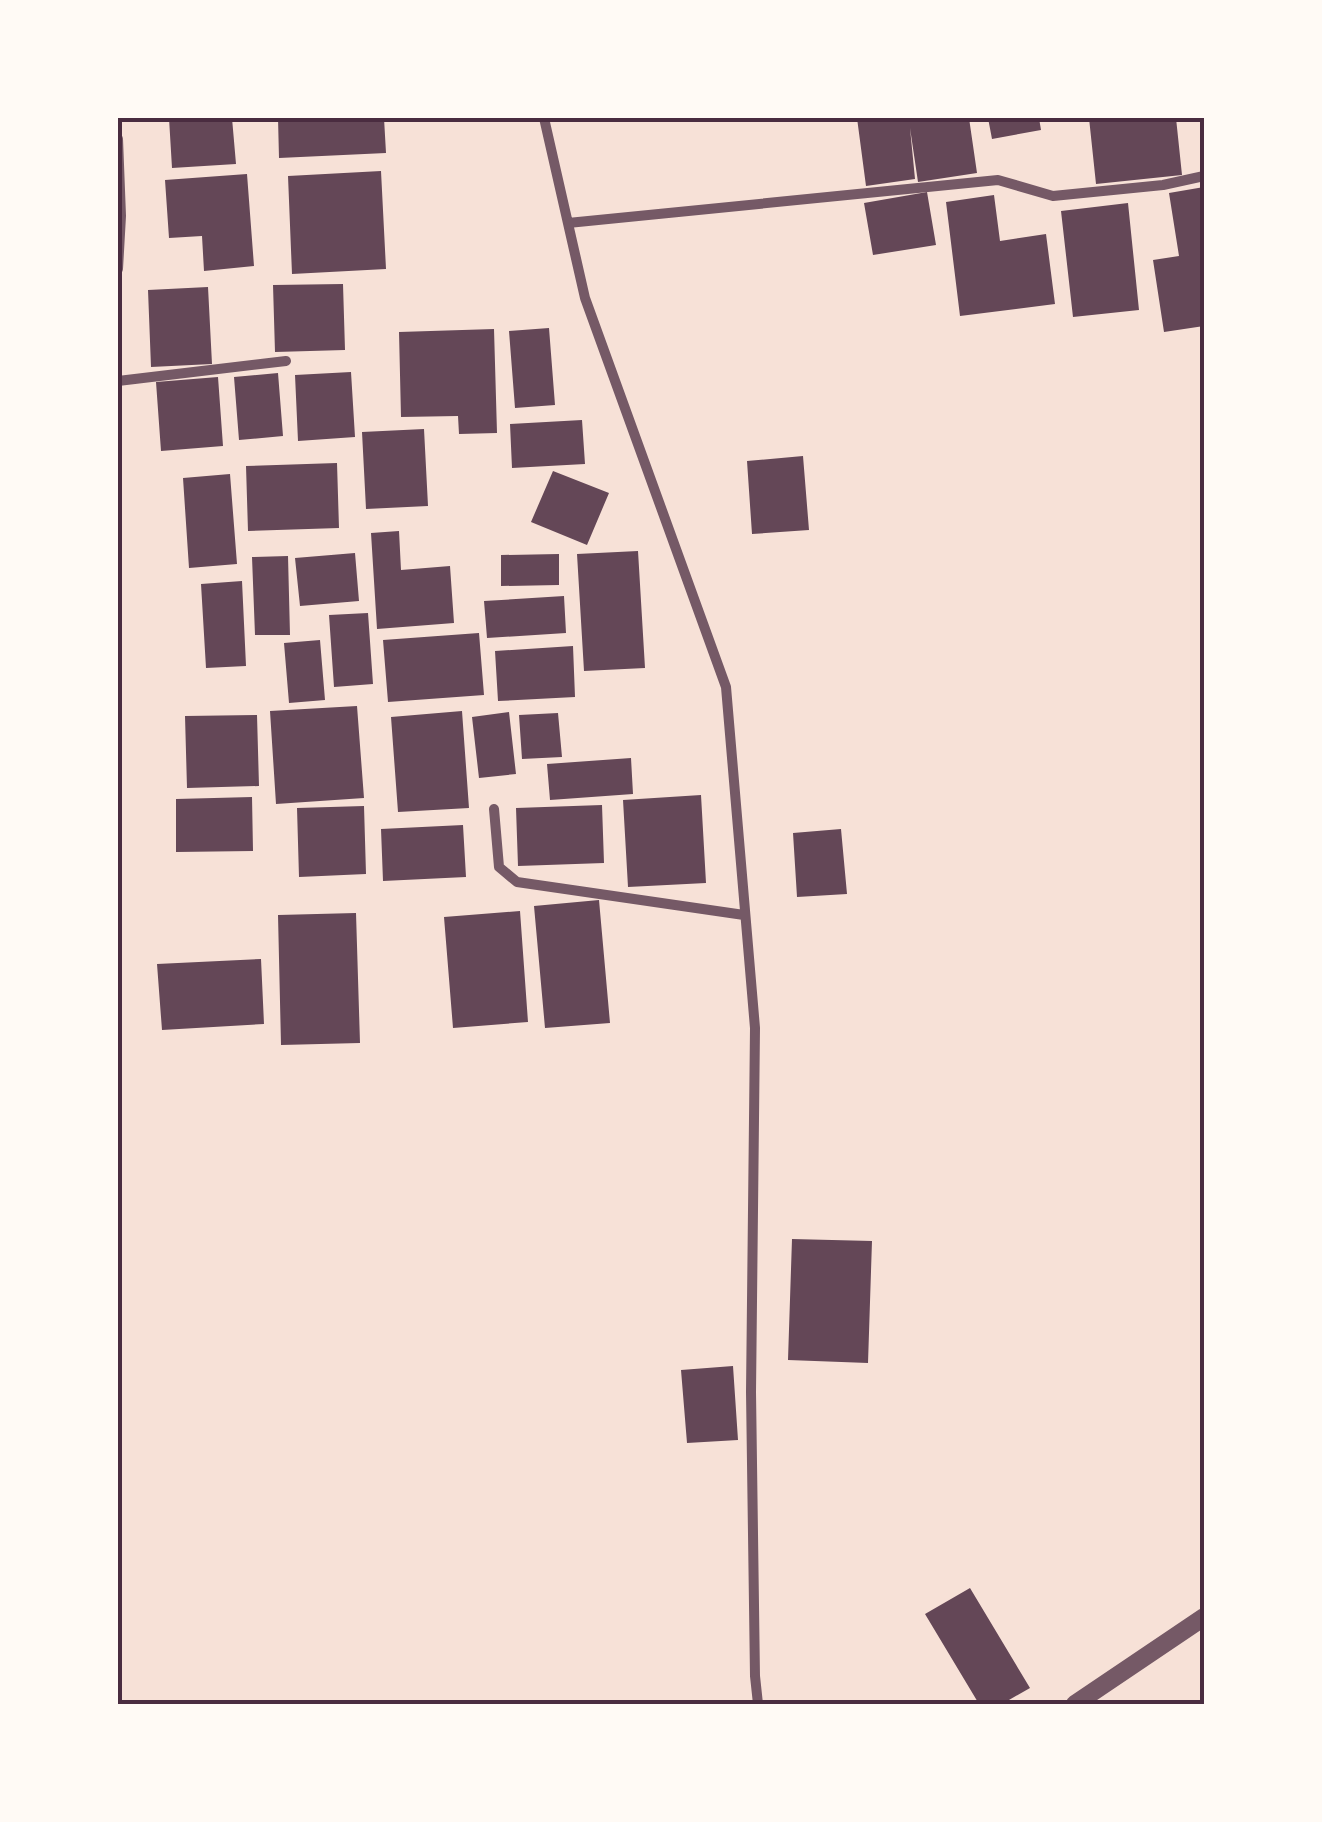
<svg xmlns="http://www.w3.org/2000/svg" width="1322" height="1822" viewBox="0 0 1322 1822" font-family="'Alegreya Sans',sans-serif">
	<style>
		.building { fill: #644757 }
		.lines { fill: none; stroke-linecap: round; stroke-linejoin: round }
		.minor { stroke: #755966; stroke-width: 10 }
		.tertiary { stroke: #755966; stroke-width: 18 }
		.neatline { fill: none; stroke: #4a2c40; stroke-width: 4 }
	</style>
	<rect width="100%" height="100%" fill="#f7e1d7"/>
	<path class="building" d="M169,118H232L236,164L172,168Z
		M278,118H384L386,153L279,158Z
		M857,118H969L977,173L918,182L910,128L915,179L866,186Z
		M988,118H1039L1041,130L992,139Z
		M1089,118H1176L1182,175L1096,184Z
		M381,171L386,269L292,274L288,176Z
		M247,174L254,266L204,271L202,236L169,238L165,180Z
		M1204,187V326L1164,332L1153,260L1179,256L1169,193Z
		M927,192L936,245L873,255L864,203Z
		M994,195L1000,241L1046,234L1055,304L960,316L946,202Z
		M1128,203L1139,310L1073,317L1061,211Z
		M343,284L345,350L275,352L273,285Z
		M208,287L212,364L151,367L148,290Z
		M549,328L555,405L515,408L509,331Z
		M494,329L497,433L459,434L458,416L401,417L399,332Z
		M351,372L355,437L298,441L295,375Z
		M278,373L283,436L239,440L234,377Z
		M218,377L223,446L161,451L156,382Z
		M582,420L585,464L512,468L510,424Z
		M424,429L428,506L366,509L362,432Z
		M803,456L809,530L752,534L747,461Z
		M337,463L339,528L248,531L246,466Z
		M553,471L609,493L587,545L531,522Z
		M230,474L237,564L189,568L183,478Z
		M399,531L401,570L450,566L454,623L377,629L371,533Z
		M638,551L645,668L584,671L577,554Z
		M355,553L359,601L300,606L295,558Z
		M559,554V585L501,586V555Z
		M288,556L290,635H255L252,557Z
		M242,581L246,666L206,668L201,584Z
		M564,596L566,633L487,638L484,601Z
		M368,613L373,684L334,687L329,615Z
		M479,633L484,695L388,702L383,640Z
		M320,640L325,700L289,703L284,643Z
		M573,646L575,697L498,701L495,651Z
		M357,706L364,798L276,804L270,711Z
		M462,711L469,808L398,812L391,717Z
		M509,712L516,774L479,778L472,717Z
		M558,713L562,757L522,759L519,715Z
		M257,715L259,786L187,788L185,716Z
		M631,758L633,794L550,800L547,764Z
		M701,795L706,883L628,887L623,800Z
		M252,797L253,851L176,852V799Z
		M602,805L604,863L518,866L516,808Z
		M364,806L366,874L299,877L297,808Z
		M463,825L466,877L383,881L381,829Z
		M841,829L847,894L797,897L793,833Z
		M599,900L610,1023L545,1028L534,906Z
		M520,911L528,1022L453,1028L444,917Z
		M356,913L360,1043L281,1045L278,915Z
		M261,959L264,1024L162,1030L157,964Z
		M792,1239L872,1241L868,1363L788,1360Z
		M733,1366L738,1440L687,1443L681,1370Z
		M970,1588L1030,1688L1002,1704H979L925,1614Z"/>
	<g class="lines">
		<path class="minor" d="M544,118L585,298L726,687L755,1028L751,1392L755,1676L758,1704
			M118,139L121,216L118,269
			M568,223L998,180L1053,196L1163,185L1204,176
			M118,381L286,361
			M494,809L499,867L517,882L744,915"/>
		<path class="tertiary" d="M1075,1704L1204,1617"/>
	</g>
	<rect width="1322" height="1822" fill="none" stroke="#fffaf5" stroke-width="240"/>
	<rect x="120" y="120" width="1082" height="1582" class="neatline"/>
</svg>
